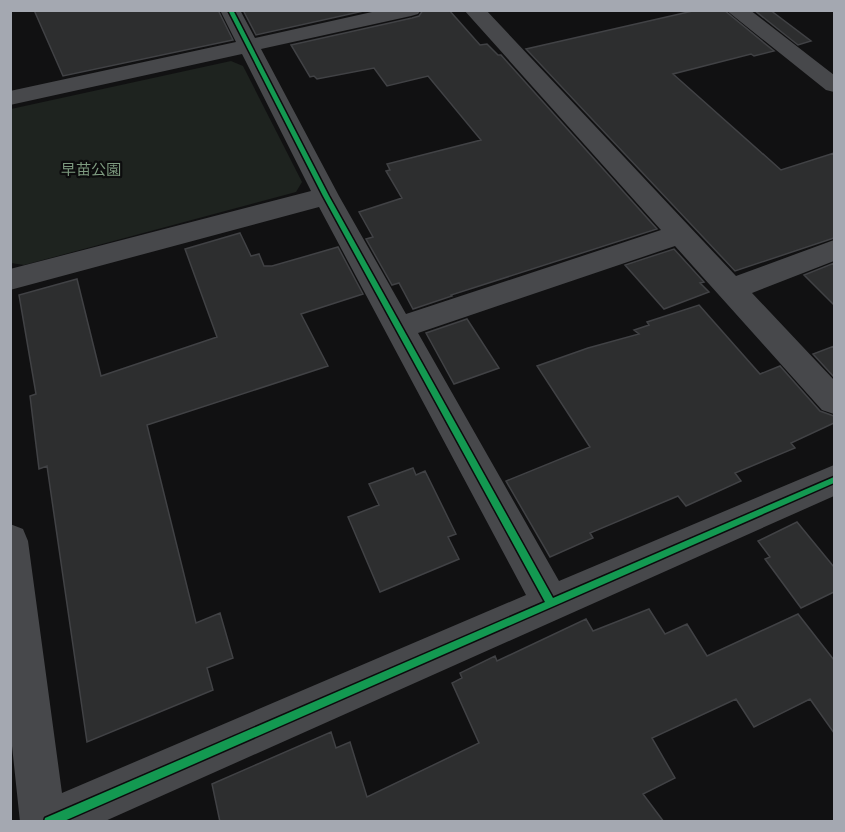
<svg xmlns="http://www.w3.org/2000/svg" width="845" height="832" viewBox="0 0 845 832" font-family="Ubuntu,'Noto Sans JP',sans-serif">
	<style>
		.green { fill: #1e231f }
		.building { fill: #2d2e2f; stroke: #414245; stroke-width: 1.5 }
		.lines { fill: none; stroke-linecap: round; stroke-linejoin: round }
		.minor { fill: #47484b; fill-rule: evenodd }
		.cycleway-casing { stroke: #0c0c0d; stroke-width: 3 }
		.cycleway { fill: #139951; fill-rule: evenodd }
		.labels { text-anchor: middle; dominant-baseline: central; stroke-width: 4.5; stroke-linejoin: round; paint-order: stroke }
		.far-park-label { font-size: 15px; fill: #7d9a7f; stroke: #0c0c0d }
	</style>
	<rect width="100%" height="100%" fill="#111112"/>
	<path class="green" d="M231,61L243,66L302,182L296,192L24,265L11,263V109Z"/>
	<path class="building" d="M34,10H218L233,40L63,76Z
		M243,10H368L256,35Z
		M423,10H449L480,45L487,44L498,55H501L657,229L451,295L452,296L413,309L399,283L392,285L366,239L373,237L359,212L402,198L386,171L390,170L387,164L481,140L428,76L387,86L374,68L317,79L314,76L310,77L291,45L412,18L419,16Z
		M697,10H724L774,51L754,56L751,54L673,74L781,170L834,153V238L735,271L526,49Z
		M754,10H770L811,41L798,45Z
		M240,233L251,256L259,254L264,266H272L338,247L363,294L301,314L328,366L147,425L196,623L220,613L233,658L207,668L213,690L87,742L47,466L39,469L30,396L36,394L19,295L77,279L101,376L217,337L185,249Z
		M674,249L704,282L700,283L709,292L664,309L625,265Z
		M834,263V305L804,275Z
		M699,305L760,374L780,366L820,411L834,416V423L791,443L795,448L735,473L741,481L686,506L678,496L590,533L593,538L550,557L506,481L590,447L537,366L588,348L639,334L634,330L649,325L647,322Z
		M467,319L499,368L454,384L426,333Z
		M834,346V377L813,354Z
		M413,468L416,475L425,471L456,534L448,537L459,559L380,592L348,517L379,505L369,484Z
		M797,522L834,567V592L801,608L765,559L770,557L758,541Z
		M649,609L665,634L687,624L707,656L798,614L834,660V733L810,699L754,727L736,699L652,738L675,778L643,794L664,822H220L212,784L331,732L336,748L350,742L367,797L479,743L452,683L462,678L460,673L495,656L497,661L586,619L593,631Z"/>
	<g class="lines">
		<path class="minor" d="M220,10H240L255,38L381,10H421L418,14L411,16L261,49L339,196L406,314L661,230L464,10H486L736,276L834,240V261L752,293L834,380V414L822,410L675,246L418,333L559,581L834,465V496L103,822H20L10,727V524L23,529L28,541L62,793L526,595L319,207L10,290V269L311,191L242,54L10,105V91L236,42Z
			M726,10H750L834,75V92L826,90Z"/>
		<g class="cycleway-casing">
			<path id="cycleway" d="M228,10H233L329,196L553,598L834,477V483L62,822H44L45,818L545,602L323,196Z"/>
		</g>
		<use href="#cycleway" class="cycleway"/>
	</g>
	<g class="labels">
		<g class="far-park-label">
			<text x="91" y="169">早苗公園</text>
		</g>
	</g>
	<rect width="845" height="832" fill="none" stroke="#a4a8b1" stroke-width="24"/>
</svg>
